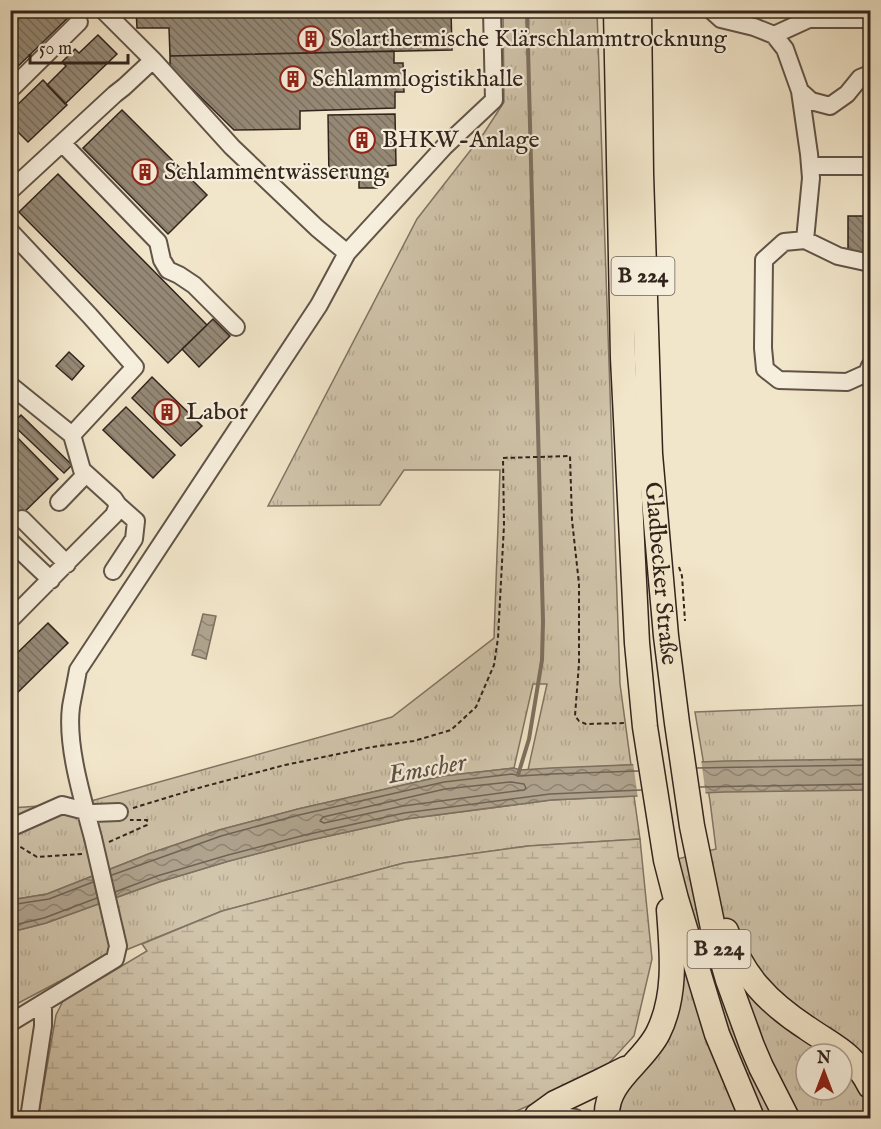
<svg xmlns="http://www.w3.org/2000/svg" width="881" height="1129" viewBox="0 0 881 1129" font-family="'IM FELL English',serif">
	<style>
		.grass { fill: url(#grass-tufts); stroke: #817464; stroke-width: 1.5; fill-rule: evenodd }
		.wetland { fill: url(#wetland-marsh); stroke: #817464; stroke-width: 1.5 }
		.water { fill: url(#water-waves); stroke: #7d7161; stroke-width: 1.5 }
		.pier { fill: #f2e6ca }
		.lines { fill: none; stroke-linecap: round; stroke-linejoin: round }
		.shore { stroke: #706456; stroke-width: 1.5 }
		.stream { stroke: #7d7161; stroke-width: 4 }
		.building { fill: url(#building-back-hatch); stroke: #31241c; stroke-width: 1.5 }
		.minor-casing { stroke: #615448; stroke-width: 20 }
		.highway-casing { stroke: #31241c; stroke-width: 27 }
		.path { stroke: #31241c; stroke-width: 2; stroke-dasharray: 4.5 3; stroke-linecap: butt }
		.minor { stroke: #f7efdd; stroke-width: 16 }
		.highway { stroke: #f2e6ca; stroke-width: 24 }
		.minor-bridge-casing { stroke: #615448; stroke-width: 20; stroke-linecap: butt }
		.minor-bridge { stroke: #f7efdd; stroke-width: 16 }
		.labels { text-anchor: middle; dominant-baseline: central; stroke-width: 4.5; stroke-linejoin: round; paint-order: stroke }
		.shield { fill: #f7efdd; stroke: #6c6156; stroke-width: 1.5 }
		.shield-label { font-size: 22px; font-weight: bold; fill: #31241c }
		.poi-label { font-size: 24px; fill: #31241c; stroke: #f7efdd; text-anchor: start }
		.street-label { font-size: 24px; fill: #31241c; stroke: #f7efdd }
		.water-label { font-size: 26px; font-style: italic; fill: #5d5144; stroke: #f7efdd }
	</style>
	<defs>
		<pattern id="grass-tufts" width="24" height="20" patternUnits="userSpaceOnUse" patternTransform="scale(1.5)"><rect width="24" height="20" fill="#d1c5ac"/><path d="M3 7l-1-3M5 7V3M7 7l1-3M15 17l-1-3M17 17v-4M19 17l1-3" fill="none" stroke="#b4a993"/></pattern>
		<pattern id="wetland-marsh" width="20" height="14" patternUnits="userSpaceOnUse" patternTransform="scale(1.5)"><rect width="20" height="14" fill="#d1c5ac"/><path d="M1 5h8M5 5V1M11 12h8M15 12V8" fill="none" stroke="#b4a993"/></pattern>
		<pattern id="water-waves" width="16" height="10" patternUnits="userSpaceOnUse" patternTransform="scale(1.5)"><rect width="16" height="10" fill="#b0a48f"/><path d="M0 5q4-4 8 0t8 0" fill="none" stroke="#908574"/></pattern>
		<pattern id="building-back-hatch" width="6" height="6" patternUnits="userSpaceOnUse" patternTransform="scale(1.5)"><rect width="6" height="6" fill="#958976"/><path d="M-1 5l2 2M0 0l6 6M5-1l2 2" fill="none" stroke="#7a7060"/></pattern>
	</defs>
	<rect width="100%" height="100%" fill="#f2e6ca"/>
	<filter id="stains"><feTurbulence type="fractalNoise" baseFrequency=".00333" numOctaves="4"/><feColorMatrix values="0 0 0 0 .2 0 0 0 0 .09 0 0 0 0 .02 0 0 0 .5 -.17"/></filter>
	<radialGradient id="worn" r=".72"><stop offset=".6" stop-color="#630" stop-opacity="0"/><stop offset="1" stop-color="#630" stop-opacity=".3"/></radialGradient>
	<path class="grass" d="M503,11H597L620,684L631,765L528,770L547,684H533L514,768L443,776L298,809L219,830L151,853L47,894L11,900V808L54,805L91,801L392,717L494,638L500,470H404L380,505L268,506L417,219L484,133L504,102Z
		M870,705V1118H619L622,1099L677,1018L683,966L670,861L716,849L710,801L695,712ZM806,1054H842V1090H806Z
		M634,796L640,839L528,846L404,863L222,911L94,963L11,1007V932L46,923L159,882L229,861L306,841L406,819L551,800Z"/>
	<path class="wetland" d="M640,839L652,959L634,1036L599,1074L501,1118H38L56,1015L63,1001L147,951L142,944L222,911L404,863L528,846Z"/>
	<path class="water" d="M203,614L216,616L206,659L192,655Z
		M870,759V790L724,792L551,800L406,819L306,841L229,861L159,882L46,923L11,932V900L47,894L151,853L219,830L298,809L443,776L514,768L520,770L551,768L725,761Z"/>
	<path class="pier" d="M701,759L706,796L638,799L633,762Z"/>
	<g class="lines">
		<path class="shore" d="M697,768L870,765
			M511,782L524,784L526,788L524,790L403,806L324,823L320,821L323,817L445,789Z
			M700,787L870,784
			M112,875L221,836L299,815L444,782L512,774L520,776L551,774L638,771
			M115,892L157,876L228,855L305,835L404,813L550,794L641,790
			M10,905L49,899L93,882
			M10,926L44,918L97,898"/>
		<path class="stream" d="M518,775L529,739L542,660L543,621L527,10"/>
	</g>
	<path class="building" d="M10,10H75V11L10,74Z
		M136,10H451L452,50L170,56L169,28H137Z
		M98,35L117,54L65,104L47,85L66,66L62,62L75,49L79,53Z
		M394,51V63H403L404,92H395V108L300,111V129L234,130L170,67V56Z
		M43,80L67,105L28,142L10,124V112Z
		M122,110L207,195L168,234L83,148Z
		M395,114L396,165L387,166L388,177H377V188H359V178H329L328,115Z
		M58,174L207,325L168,363L19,212Z
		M848,216H870V255H848Z
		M213,319L230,336L199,367L182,349Z
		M69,352L84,366L72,380L56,366Z
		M152,377L202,426L181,446L132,398Z
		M126,407L175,455L153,478L103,430Z
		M21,415L72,465L64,473L12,424Z
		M10,430L58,479L10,526Z
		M48,623L68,643L10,700V660Z"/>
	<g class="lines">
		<g class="minor-casing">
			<path id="minor" d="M711,10L721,19L754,27L774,35L809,19H870
				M774,35L785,49L800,91L809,154L811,178L805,240L784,242L764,260L763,348L765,369L779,380L847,382L867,373L870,366
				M10,90L79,22
				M800,91L811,101L830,106L847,94L860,78L870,74
				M62,143L158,242L162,260L168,270L179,275L194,285L236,327
				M811,166H870
				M10,191L115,94L124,87L153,60L103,10
				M10,231L90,316L135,367L72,435L82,470L114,499L118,505L114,515L10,620
				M805,240L838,256L870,263
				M347,253L444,147L494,100L492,10
				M10,385L72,435
				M59,502L86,474
				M22,519L67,564
				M10,541L51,580
				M113,571L134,539L136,521L118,505
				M10,828L62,805L93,813L119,812
				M93,838C83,800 66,746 71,707C73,695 76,682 78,670L319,305L347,253L317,228L232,147L153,60
				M10,1023L115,959L118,946L115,933
				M536,1116L555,1115L575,1118
				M29,1118L43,1026V1004"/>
		</g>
		<g class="highway-casing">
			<g id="highway">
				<path d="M616,10L623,358L637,643L645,727L666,860L676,899L717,1034L752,1118"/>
				<path id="s1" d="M639,10L641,174L650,454L666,636L677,723L692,826L713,928L728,980L752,1046L761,1067L787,1118"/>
				<path d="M726,931C743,976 767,1002 807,1028C836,1048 853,1053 870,1086"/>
				<path d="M537,1116L555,1103L599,1082L625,1069"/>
				<path d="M607,1118C604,1082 643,1063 658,1033C677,995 672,951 669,910"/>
			</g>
		</g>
		<path class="path" d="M679,567L682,576L685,621
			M133,808L202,787L285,765L372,747L414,741L451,730L476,707L494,665L498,638L504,525L503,458L570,456L572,520L579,584V663L575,716L579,721L586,724L626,723
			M109,842L147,825V820H130
			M14,843L37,857L82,854
			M506,1118L520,1112"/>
		<use href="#minor" class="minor"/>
		<use href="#highway" class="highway"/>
		<g class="minor-bridge-casing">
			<path id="minor-bridge" d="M93,838L115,933"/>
		</g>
		<use href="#minor-bridge" class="minor-bridge"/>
	</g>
	<defs>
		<g id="building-ring" transform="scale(1.35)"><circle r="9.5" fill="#f7efdd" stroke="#8f2418" stroke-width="1.5"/><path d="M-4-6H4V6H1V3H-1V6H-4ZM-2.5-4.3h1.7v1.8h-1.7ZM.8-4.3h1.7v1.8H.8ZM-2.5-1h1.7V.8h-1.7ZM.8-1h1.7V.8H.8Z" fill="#8f2418"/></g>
	</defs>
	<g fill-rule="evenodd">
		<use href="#building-ring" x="311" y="39"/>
		<use href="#building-ring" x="293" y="79"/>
		<use href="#building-ring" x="362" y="140"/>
		<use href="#building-ring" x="145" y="172"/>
		<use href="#building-ring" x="167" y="412"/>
	</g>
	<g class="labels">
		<g class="shield">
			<rect x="611.5" y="257" width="63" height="38" rx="4.5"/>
			<rect x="687.5" y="930" width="63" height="38" rx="4.5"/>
		</g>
		<g class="shield-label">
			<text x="643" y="276">B 224</text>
			<text x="719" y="949">B 224</text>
		</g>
		<g class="poi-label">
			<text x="330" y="39">Solarthermische Klärschlammtrocknung</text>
			<text x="312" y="79">Schlammlogistikhalle</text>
			<text x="382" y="140">BHKW-Anlage</text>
			<text x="164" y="172">Schlammentwässerung</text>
			<text x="186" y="412">Labor</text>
		</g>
		<g class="street-label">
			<text stroke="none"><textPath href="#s1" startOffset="564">Gladbecker Straße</textPath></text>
		</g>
		<g class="water-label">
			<text transform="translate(427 769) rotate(-10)">Emscher</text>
		</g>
	</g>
	<rect width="881" height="1129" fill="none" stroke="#f2e6ca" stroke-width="36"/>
	<rect x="12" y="12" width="857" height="1105" fill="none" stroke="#31241c" stroke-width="3"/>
	<rect x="18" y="18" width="845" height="1093" fill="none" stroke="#31241c" stroke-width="1.5"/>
	<g transform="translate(824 1072)"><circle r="28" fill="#f7efdd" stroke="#a89e90" stroke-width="1.5"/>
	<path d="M0-4.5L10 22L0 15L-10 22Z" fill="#8f2418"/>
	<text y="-9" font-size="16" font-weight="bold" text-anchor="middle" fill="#31241c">N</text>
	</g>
	<path d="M30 54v9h98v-9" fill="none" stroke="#31241c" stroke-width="3"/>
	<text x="39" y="54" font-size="18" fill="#31241c" stroke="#f7efdd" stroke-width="4.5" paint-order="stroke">50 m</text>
	<rect width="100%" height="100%" filter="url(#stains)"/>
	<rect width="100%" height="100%" fill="url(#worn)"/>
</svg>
